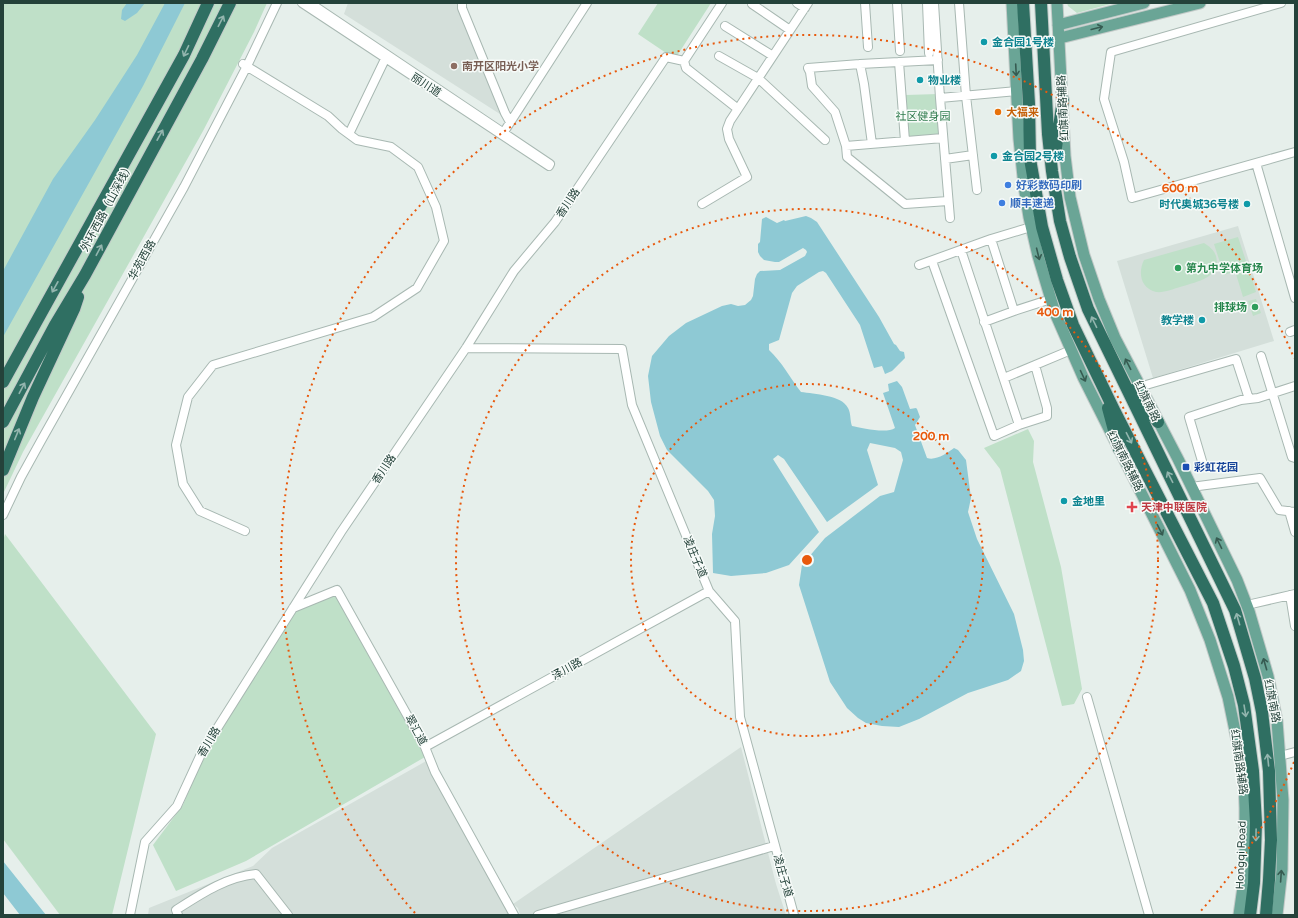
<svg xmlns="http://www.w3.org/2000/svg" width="1298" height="918" viewBox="0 0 1298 918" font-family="'Varela Round','Noto Sans SC',sans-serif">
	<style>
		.built { fill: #d4dfda }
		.green { fill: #bfe0c8 }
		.water { fill: #8ec9d4 }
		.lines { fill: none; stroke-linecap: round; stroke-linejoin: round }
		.minor-casing { stroke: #a8b8b2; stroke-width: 10 }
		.major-casing { stroke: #c2cac8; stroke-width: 13 }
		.highway-casing { stroke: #c2cac8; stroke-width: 14 }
		.minor { stroke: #fff; stroke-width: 8 }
		.major { stroke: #6aa596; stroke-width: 11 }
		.highway { stroke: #2f6f62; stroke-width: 12 }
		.oneway { stroke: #93b5ae }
		.oneway2 { stroke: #365b51 }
		.ring { fill: none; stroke: #e8590c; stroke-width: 2; stroke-dasharray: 2 4 }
		.culture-dot { fill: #0f9aa8; stroke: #f7fbf9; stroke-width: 1.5 }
		.education-dot { fill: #8d6e63; stroke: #f7fbf9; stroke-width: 1.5 }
		.food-dot { fill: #e8710a; stroke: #f7fbf9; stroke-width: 1.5 }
		.shop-dot { fill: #3f7fe0; stroke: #f7fbf9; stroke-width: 1.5 }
		.leisure-dot { fill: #2e9e5b; stroke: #f7fbf9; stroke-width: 1.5 }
		.transit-dot { fill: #1a4fb4; stroke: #f7fbf9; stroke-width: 1.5 }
		.health-dot { fill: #e0444e; stroke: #f7fbf9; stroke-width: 1.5 }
		.labels { text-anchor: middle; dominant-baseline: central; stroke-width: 3; stroke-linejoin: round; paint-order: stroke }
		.culture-label { font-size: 11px; font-weight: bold; fill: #0d838f; stroke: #f7fbf9; text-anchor: start }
		.education-label { font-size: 11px; font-weight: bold; fill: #785e54; stroke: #f7fbf9; text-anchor: start }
		.street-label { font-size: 11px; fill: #24423a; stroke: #f7fbf9 }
		.food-label { font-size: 11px; font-weight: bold; fill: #c56008; stroke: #f7fbf9; text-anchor: start }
		.park-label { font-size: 11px; fill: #2d7a4b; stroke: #f7fbf9 }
		.shop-label { font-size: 11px; font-weight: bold; fill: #366cbe; stroke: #f7fbf9; text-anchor: start }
		.leisure-label { font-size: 11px; font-weight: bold; fill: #27864d; stroke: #f7fbf9; text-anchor: start }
		.transit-label { font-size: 11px; font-weight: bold; fill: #164399; stroke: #f7fbf9; text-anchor: start }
		.health-label { font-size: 11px; font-weight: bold; fill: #be3a42; stroke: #f7fbf9; text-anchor: start }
		.centre { fill: #e8590c; stroke: #f7fbf9; stroke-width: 2 }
		.ring-label { font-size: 12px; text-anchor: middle; font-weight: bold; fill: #e8590c; stroke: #f7fbf9; stroke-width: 3; stroke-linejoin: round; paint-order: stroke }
	</style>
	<rect width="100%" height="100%" fill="#e6efeb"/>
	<path class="built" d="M348,3H458V9L461,17L503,116L344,14Z
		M1238,226L1274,341L1153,378L1117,261Z
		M741,747L776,884L786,915H520L518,908L513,904Z
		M428,760L515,915H148L149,908L253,866L272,848Z"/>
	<path class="green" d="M3,3H267L254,32L203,131L23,452L3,494Z
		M658,3H711L675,59L638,34Z
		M1067,3H1114L1077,13L1068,6Z
		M938,94L940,136L908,138L906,95Z
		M1238,237L1248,267L1224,275L1214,244Z
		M1204,243C1209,246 1214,250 1216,256C1222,278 1195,282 1180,287C1173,289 1164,293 1156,292C1140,288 1138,272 1144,260Z
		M1249,269L1256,292L1243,297L1236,274Z
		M1256,299L1261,313L1253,316L1248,301Z
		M1028,429L1034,441L1033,462L1061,567L1082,689L1074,704L1062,706L1000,469L984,448Z
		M5,534L156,734L112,915H60L3,839V541Z
		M335,595L425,757L246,861L176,891L153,845L183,805L206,750L296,610Z"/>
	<path class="water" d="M127,3H145L137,13L125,21L121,19L122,10Z
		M165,3H185L143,86L3,337V271L53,179L95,120L137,55Z
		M806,216L811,218L817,222L879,317L894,344L896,345L900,351L904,352L905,358L892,371L885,374L882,366L874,368L860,325L826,273L823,271L819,272L797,286L792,293L779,340L769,344V350C782,362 790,378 801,392C814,394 842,395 848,408C851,413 850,421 852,426C861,428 887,434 895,428L883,393L889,391L888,384L897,381L902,387L910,409L916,408L917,409L920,417L915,425L927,458C936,461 947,453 954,448L958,450L966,460L971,498L968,512L977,539L1014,614L1023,650L1024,661L1021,671L1008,680L968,693L919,719L899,727L882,726L866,723L858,718L847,708L830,682L799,585L802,565L825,538L880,496L894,492L903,460L901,452L895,448L870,443L867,450L878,485L827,522L784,459L778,455L773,459L819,532L789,565L766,573L731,576L713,573L712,534L715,516L714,500L708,491L667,450L660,436L651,402L648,376L652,356L669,336L686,323L722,306L731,304L738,306L745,305L751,300L753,296L755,279L757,274L760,271L780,270L805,256L807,252L806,250L803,248L779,262H775L764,260L760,256L758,252V244L760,242L762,219L766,217L777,223L784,220L785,221Z
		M3,861L46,915H20L3,893Z"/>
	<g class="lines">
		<g class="minor-casing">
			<path id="minor" d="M302,3L549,166L550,164L310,3
				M462,3V8L505,113L510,122
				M722,3L684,61L686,68L738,109
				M797,3L805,8
				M865,3L868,47
				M897,3L900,51
				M927,3L929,53
				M934,3L940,98L950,218
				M959,3L966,96L977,190
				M1281,3L1111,52L1104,99L1124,162L1132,198L1295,152
				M752,4L790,30
				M725,26L773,56
				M719,56L758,78L825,140
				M899,62L905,141
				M243,64L328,116L342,129L357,140L391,147L418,167L436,207L444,241L417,288L373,317L213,365L188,397L176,445L183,484L200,511L245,531
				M860,64L808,68L810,72L812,86L835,112L846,146L943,138
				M940,98L1017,91
				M349,134L387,55
				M502,135L587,3
				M872,144L864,84L860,64L938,60
				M846,146L847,157L905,204L948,201
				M945,159L973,155
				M1256,163L1295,298
				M702,204L747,177L729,139L727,129L730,121L808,3
				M1031,227L991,239L1014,311L1051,299
				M961,250L1019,425L1047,416V408L1035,365
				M932,261L994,436L1019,425
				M919,265L991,239
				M984,322L1014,311
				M1290,332L1295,330
				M466,348L622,349L632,405L709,591L735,621L740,717L794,915
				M1261,356L1292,457L1295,458
				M1004,378L1071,350
				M1139,387L1236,359L1249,399
				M1202,461L1189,417L1241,400L1258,398L1295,386
				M1191,487L1260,478L1279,510L1295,512
				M1289,511L1295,532
				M3,515L21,477L42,439L184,187L247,66L277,3
				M1290,595L1295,626
				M1247,605L1295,594
				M293,608L337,590L425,747L435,772L514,915
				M1087,697L1149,915
				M425,747L709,591
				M1280,756L1295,752
				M130,915L145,842L177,806L201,754L341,532L466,348L514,271L555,222L666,57L684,61
				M178,915L176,910C201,894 226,877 256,874L288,915
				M538,915L774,846"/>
		</g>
		<g class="major-casing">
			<path id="major" d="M1012,3L1019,139L1024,186L1029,217L1038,256L1055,313L1083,377L1190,590L1210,640L1228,697L1240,755L1244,780L1245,808V850L1243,887L1239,915
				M1057,3L1065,156L1070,197L1084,255L1099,299L1115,338L1178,459L1237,580L1249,611L1268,676L1277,721L1283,800L1282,870L1277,915
				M1058,25L1144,3
				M1060,38L1200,3"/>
		</g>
		<g class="highway-casing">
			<path id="highway" d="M1023,3L1029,104L1030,159L1042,227L1057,280L1073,325L1115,412L1213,603L1234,666L1244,705L1253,771L1256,823L1254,883L1250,915
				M1041,3L1048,134L1052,171L1060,221L1070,257L1088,309L1235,610L1255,678L1262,712L1269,771L1271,840L1269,880L1266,915
				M1055,154L1063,100
				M3,382L184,55L208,3
				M1133,390L1158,422
				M1108,408L1119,449
				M3,422L55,325L85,275L202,59L230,3
				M3,470L33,397L74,309L78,297"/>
		</g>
		<use href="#minor" class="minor"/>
		<use href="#major" class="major"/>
		<use href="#highway" class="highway"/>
	</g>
	<defs><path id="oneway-shaft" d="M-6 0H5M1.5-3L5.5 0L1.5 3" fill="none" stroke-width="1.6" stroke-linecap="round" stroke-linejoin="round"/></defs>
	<g class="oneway">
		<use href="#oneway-shaft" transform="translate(221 21) rotate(-63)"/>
		<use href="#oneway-shaft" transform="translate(186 51) rotate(116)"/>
		<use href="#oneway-shaft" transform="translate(160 135) rotate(-61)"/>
		<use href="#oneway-shaft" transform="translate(99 250) rotate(-62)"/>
		<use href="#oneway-shaft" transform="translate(55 287) rotate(119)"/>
		<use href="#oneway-shaft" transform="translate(1094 322) rotate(-116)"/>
		<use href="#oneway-shaft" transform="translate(22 388) rotate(-62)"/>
		<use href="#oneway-shaft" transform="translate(17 434) rotate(-68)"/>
		<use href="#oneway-shaft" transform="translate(1129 438) rotate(63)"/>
		<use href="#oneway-shaft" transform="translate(1170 477) rotate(-117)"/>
		<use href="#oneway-shaft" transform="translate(1238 619) rotate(-106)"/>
		<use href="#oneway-shaft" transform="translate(1245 711) rotate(81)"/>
		<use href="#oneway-shaft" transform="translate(1268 760) rotate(-96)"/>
		<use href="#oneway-shaft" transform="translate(1256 835) rotate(91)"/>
	</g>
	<g class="oneway2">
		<use href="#oneway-shaft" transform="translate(1097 28) rotate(-14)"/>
		<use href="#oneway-shaft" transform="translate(1016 70) rotate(87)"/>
		<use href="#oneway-shaft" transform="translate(1038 254) rotate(76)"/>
		<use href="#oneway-shaft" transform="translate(1128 364) rotate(-117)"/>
		<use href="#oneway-shaft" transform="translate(1083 376) rotate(65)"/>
		<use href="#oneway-shaft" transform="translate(1160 530) rotate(63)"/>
		<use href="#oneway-shaft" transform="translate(1219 543) rotate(-116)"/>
		<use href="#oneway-shaft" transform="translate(1265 664) rotate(-106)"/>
		<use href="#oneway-shaft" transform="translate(1281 876) rotate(-86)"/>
	</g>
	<g class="ring">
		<circle cx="807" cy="560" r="176"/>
		<circle cx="807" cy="560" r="351"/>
		<path d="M1294 762A527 527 0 0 1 1199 913M415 913A527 527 0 1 1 1294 358"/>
	</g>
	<g class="culture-dot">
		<circle cx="984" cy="42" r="4"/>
		<circle cx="920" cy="80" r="4"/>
		<circle cx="994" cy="156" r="4"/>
		<circle cx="1247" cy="204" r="4"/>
		<circle cx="1202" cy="320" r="4"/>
		<circle cx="1064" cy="501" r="4"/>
	</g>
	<circle class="education-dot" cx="454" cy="66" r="4"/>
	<circle class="food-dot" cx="998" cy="112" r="4"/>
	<g class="shop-dot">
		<circle cx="1008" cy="185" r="4"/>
		<circle cx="1002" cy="203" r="4"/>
	</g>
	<g class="leisure-dot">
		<circle cx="1178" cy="268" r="4"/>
		<circle cx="1255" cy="307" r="4"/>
	</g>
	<rect class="transit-dot" x="1182" y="463" width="8" height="8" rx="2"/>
	<path class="health-dot" d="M1130 501h4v4h4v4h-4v4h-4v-4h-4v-4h4z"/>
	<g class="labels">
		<g class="culture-label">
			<text x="992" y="42">金合园1号楼</text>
			<text x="928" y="80">物业楼</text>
			<text x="1002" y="156">金合园2号楼</text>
			<text x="1239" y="204" text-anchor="end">时代奥城36号楼</text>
			<text x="1194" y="320" text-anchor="end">教学楼</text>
			<text x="1072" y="501">金地里</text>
		</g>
		<g class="education-label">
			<text x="462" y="66">南开区阳光小学</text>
		</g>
		<g class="street-label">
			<text transform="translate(426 85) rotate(33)">丽川道</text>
			<text transform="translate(1063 108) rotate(-93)">红旗南路辅路</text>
			<text transform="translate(568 203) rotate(-56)">香川路</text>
			<text transform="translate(107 207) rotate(-62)">外环西路（山深线）</text>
			<text transform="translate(142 260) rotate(-61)">华苑西路</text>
			<text transform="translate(1147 401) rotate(64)">红旗南路</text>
			<text transform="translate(1125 461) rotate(63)">红旗南路辅路</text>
			<text transform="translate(384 469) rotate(-56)">香川路</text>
			<text transform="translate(695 557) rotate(67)">凌庄子道</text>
			<text transform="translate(567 669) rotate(-29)">泽川路</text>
			<text transform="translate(1272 701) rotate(79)">红旗南路</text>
			<text transform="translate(416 730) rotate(61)">翠汇道</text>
			<text transform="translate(209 742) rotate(-59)">香川路</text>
			<text transform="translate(1239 762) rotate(82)">红旗南路辅路</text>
			<text transform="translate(1241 855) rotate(-88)">Hongqi Road</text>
			<text transform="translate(783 876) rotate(74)">凌庄子道</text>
		</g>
		<g class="food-label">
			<text x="1006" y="112">大福来</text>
		</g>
		<g class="park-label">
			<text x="923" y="116">社区健身园</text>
		</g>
		<g class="shop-label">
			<text x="1016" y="185">好彩数码印刷</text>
			<text x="1010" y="203">顺丰速递</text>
		</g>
		<g class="leisure-label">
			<text x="1186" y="268">第九中学体育场</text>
			<text x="1247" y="307" text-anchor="end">排球场</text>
		</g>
		<g class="transit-label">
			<text x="1194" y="467">彩虹花园</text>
		</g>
		<g class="health-label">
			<text x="1141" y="507">天津中联医院</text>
		</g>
	</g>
	<circle cx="807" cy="560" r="6" class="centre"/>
	<g class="ring-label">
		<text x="1180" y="192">600 m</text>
		<text x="1055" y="316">400 m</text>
		<text x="931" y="440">200 m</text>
	</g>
	<rect width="1298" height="918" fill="none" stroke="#24423a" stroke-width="8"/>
</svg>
